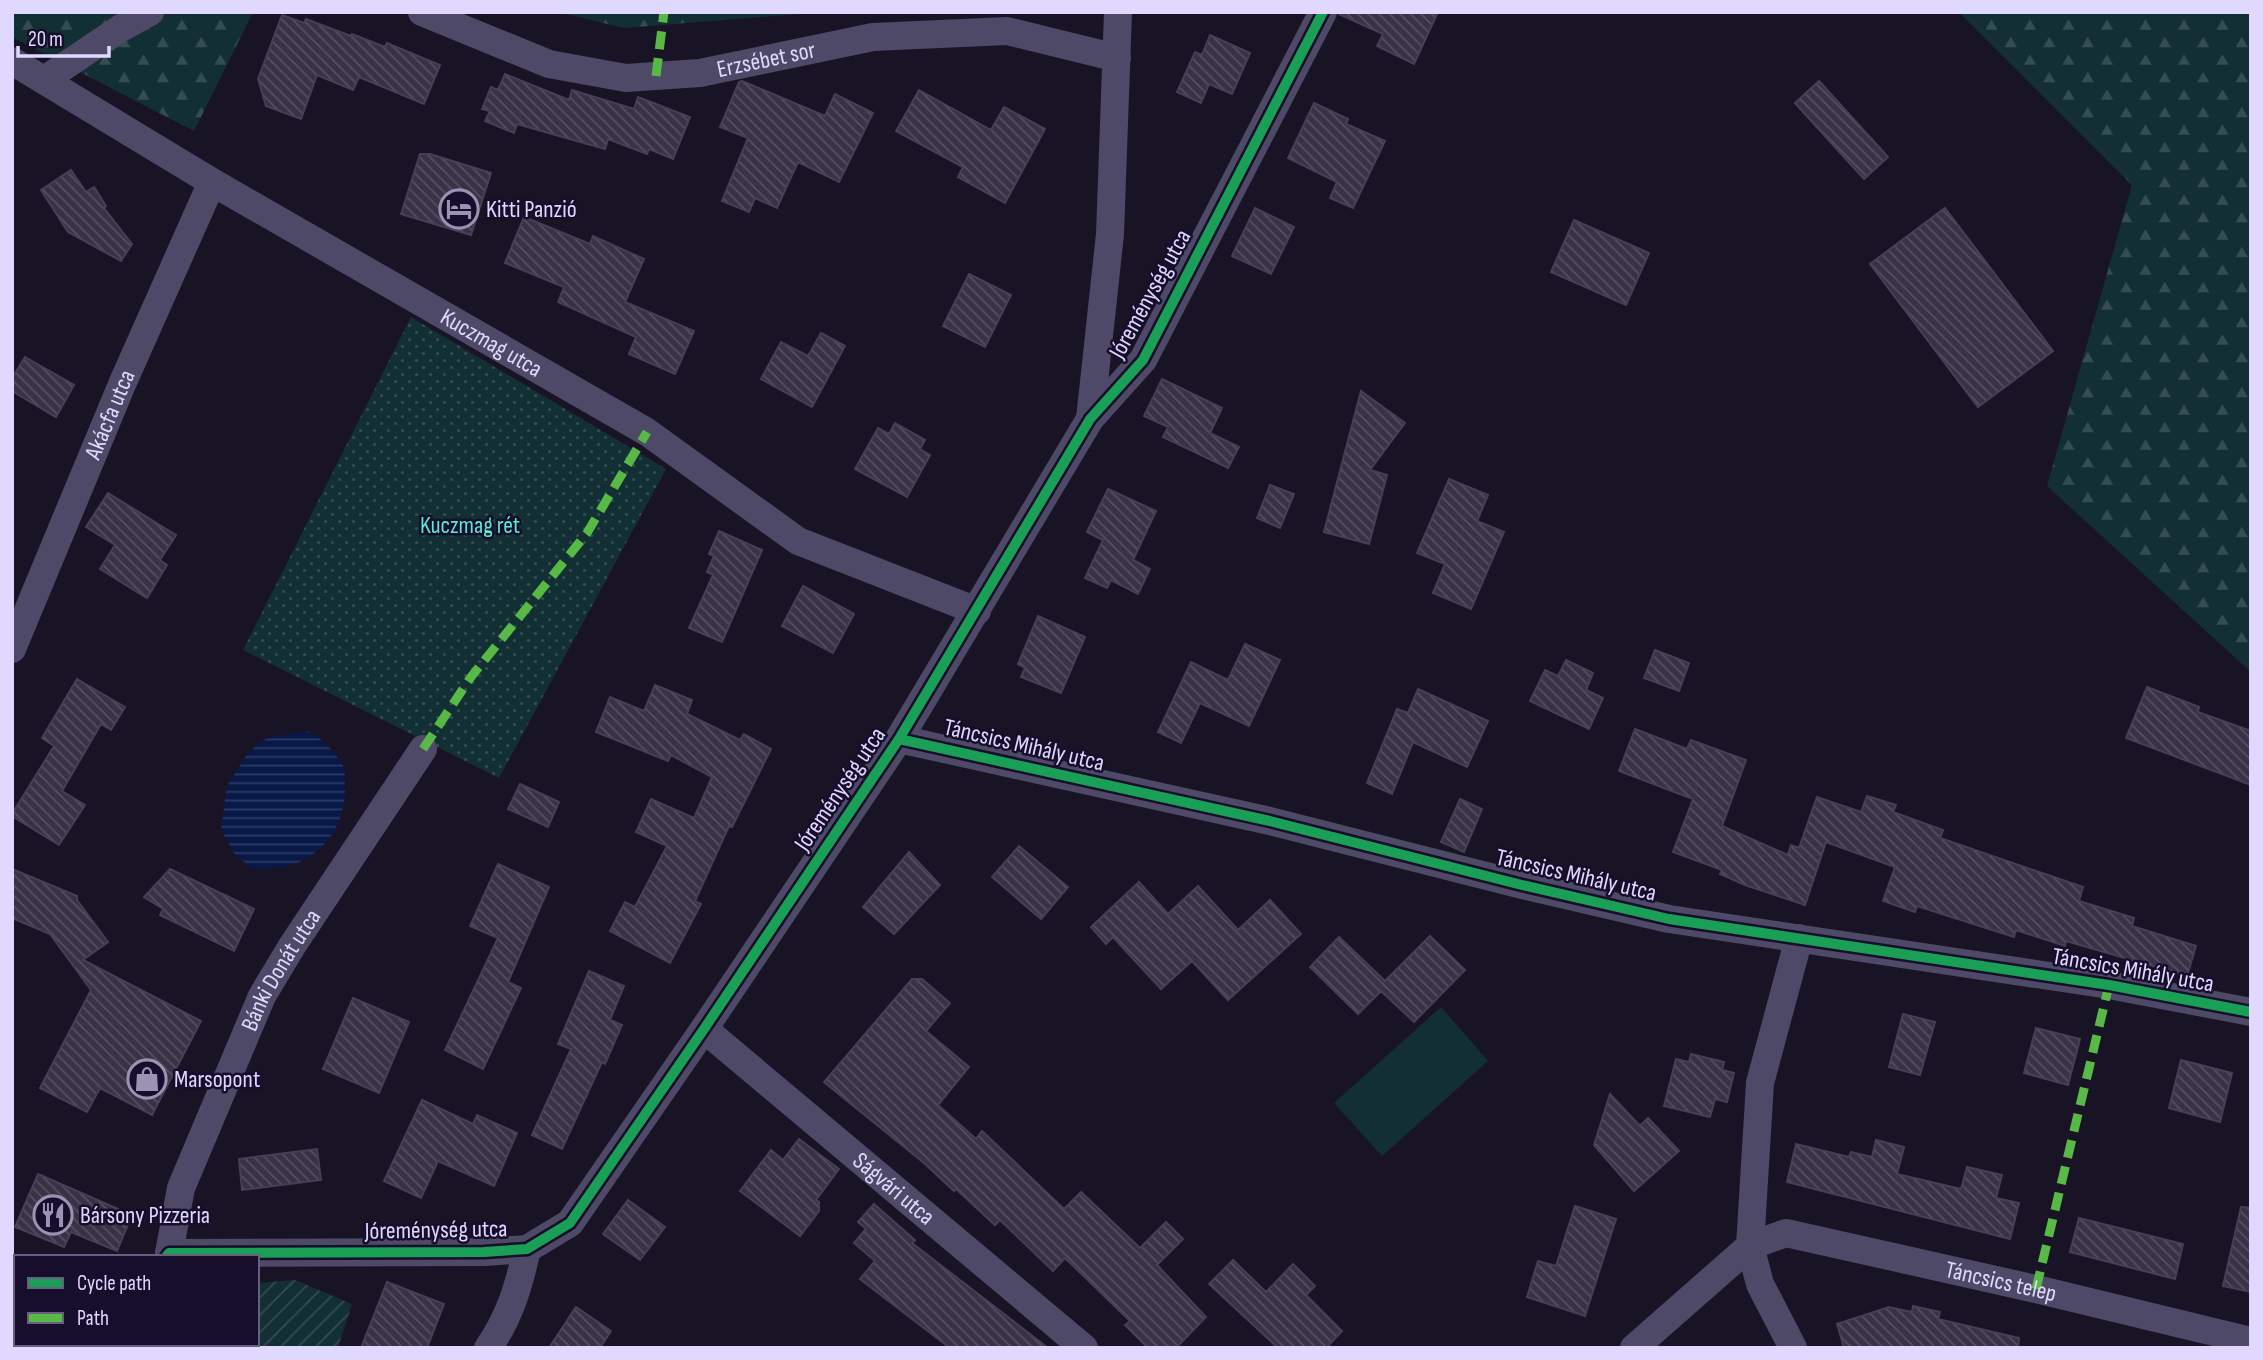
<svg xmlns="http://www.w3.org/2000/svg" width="2263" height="1360" viewBox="0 0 2263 1360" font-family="'Sofia Sans Condensed',sans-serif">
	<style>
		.grass { fill: url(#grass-dots) }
		.forest { fill: url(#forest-firs) }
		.garden { fill: url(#garden-furrows) }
		.pitch { fill: #122f33 }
		.water { fill: url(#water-rules) }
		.building { fill: url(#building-back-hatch); stroke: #463f58; stroke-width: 2 }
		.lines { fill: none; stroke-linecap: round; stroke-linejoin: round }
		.street { stroke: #4d4966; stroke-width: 28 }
		.quiet { stroke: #58b947; stroke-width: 9; stroke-dasharray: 18 9; stroke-linecap: butt }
		.cycleway-casing { stroke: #160e2b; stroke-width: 15 }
		.cycleway { stroke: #1a9f57; stroke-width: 10 }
		.labels { text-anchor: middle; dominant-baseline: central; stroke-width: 5; stroke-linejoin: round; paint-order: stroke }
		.street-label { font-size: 24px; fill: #e0d8ff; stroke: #160e2b }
		.poi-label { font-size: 24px; fill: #e0d8ff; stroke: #160e2b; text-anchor: start }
		.park-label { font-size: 24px; fill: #5ae9d4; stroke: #160e2b }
	</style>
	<defs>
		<pattern id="grass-dots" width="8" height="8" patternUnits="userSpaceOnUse" patternTransform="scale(1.75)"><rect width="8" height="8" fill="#122f33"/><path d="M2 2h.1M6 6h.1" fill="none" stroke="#344c52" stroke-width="1.8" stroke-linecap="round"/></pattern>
		<pattern id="forest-firs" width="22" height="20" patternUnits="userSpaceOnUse" patternTransform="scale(1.75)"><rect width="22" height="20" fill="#122f33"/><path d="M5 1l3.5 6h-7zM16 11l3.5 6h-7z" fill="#344c52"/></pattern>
		<pattern id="garden-furrows" width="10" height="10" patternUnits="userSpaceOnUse" patternTransform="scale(1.75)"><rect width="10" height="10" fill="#122f33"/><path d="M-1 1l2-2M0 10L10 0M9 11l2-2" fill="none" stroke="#344c52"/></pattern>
		<pattern id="water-rules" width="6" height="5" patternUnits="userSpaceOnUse" patternTransform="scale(1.75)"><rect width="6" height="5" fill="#081948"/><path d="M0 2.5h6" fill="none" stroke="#2c3a63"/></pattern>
		<pattern id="building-back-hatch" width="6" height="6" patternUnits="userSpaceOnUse" patternTransform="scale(1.75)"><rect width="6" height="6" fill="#393246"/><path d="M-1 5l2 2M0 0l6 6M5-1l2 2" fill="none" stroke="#554f62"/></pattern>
	</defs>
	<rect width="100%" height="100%" fill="#191425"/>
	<path class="grass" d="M411,317L666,469L499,778L243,650Z"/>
	<path class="forest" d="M12,12H253L194,131L12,37Z
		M558,12H823L624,28Z
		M1959,12H2251V672L2047,486L2132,185Z"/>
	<path class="garden" d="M295,1280L352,1304L338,1348H112L115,1344H257V1283Z"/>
	<path class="pitch" d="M1441,1007L1488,1061L1382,1156L1334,1103Z"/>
	<path class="water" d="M309,731C322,739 335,752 343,766C346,771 344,780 345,787C345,818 332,844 305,859C289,869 270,868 252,869L234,853L221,830L227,786L246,756L259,743L270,737Z"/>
	<path class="building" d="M1339,12H1438L1414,64L1377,46L1383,34L1339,14Z
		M282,15L304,23L306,19L351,36L352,34L385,47L387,43L440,65L424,104L359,77L353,90L317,75L301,119L266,106L258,79Z
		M1210,35L1250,53L1232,94L1209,84L1201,103L1177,92L1195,52L1202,55Z
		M505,74L569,100L572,90L634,109L638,97L690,117L673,159L649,149L647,154L608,139L605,149L517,124L514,133L485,121L490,111L482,109L491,87L498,90Z
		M742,81L825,116L835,94L873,113L839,182L798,162L777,208L755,198L749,212L722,201L748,138L720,127L739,82Z
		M1819,81L1888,157L1864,179L1795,103Z
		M919,90L991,130L1004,107L1045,129L1005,203L958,177L963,167L896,131Z
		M1314,103L1348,119L1346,124L1385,141L1353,208L1330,198L1337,182L1288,158Z
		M420,154H430L491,173L471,235L401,214Z
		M71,170L86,192L94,187L106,206L104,208L132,244L121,261L68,232L41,190Z
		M1255,208L1294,227L1271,274L1232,256Z
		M1945,208L2053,351L1978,407L1870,264Z
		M524,217L590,244L593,236L644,259L625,302L694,331L675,374L629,354L636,337L558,302L564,287L505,263Z
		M1574,220L1649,253L1626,305L1551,272Z
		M969,274L1011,295L985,347L943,326Z
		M821,333L845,346L812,407L761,379L781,342L808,356Z
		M25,357L74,385L56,417L12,391V378Z
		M1162,379L1222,408L1210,433L1239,447L1228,468L1163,437L1168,427L1144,416Z
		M1361,391L1405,423L1370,470L1387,475L1369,544L1324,532Z
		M895,423L925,440L920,449L930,455L907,497L855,469L878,428L889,434Z
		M1449,479L1488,495L1477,521L1504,532L1471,609L1433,593L1445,564L1417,553Z
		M1270,485L1294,494L1280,528L1257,518Z
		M1108,489L1156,511L1133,560L1150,569L1138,594L1111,580L1107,588L1085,578L1103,540L1087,532Z
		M108,493L176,535L160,560L167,565L147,598L100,569L115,545L86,527Z
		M719,531L762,550L722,642L689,628L713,575L707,572L714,556L709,554Z
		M803,586L854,614L833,653L782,626Z
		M1038,616L1085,637L1061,693L1021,677L1025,668L1018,664Z
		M1245,644L1280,660L1249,726L1200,703L1181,743L1158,732L1191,662L1228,680Z
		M1655,650L1689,663L1679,691L1644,678Z
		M1566,660L1593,673L1586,690L1603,698L1589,729L1530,701L1545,670L1558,676Z
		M77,679L125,707L111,730L101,724L62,791L85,805L59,845L12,816V814L54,746L42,738Z
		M655,685L692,700L687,714L740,740L744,734L771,749L732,827L729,826L695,901L701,904L670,963L610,931L625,902L635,907L667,846L636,832L651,799L694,818L712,777L671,755L668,761L596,732L610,697L644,711Z
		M2147,687L2199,707L2198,712L2251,731V785L2126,738Z
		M1418,689L1488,721L1467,767L1413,742L1392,794L1367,783L1397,709L1408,713Z
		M1635,729L1687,749L1691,740L1746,760L1722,826L1788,855L1791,845L1799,848L1817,797L1861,812L1867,796L1896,805L1893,812L1943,830L1940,838L2083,887L2079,901L2134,918L2132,926L2196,946L2187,976L2066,941L2065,946L2016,930L2014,937L1917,906L1915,912L1883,901L1895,867L1826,842L1805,905L1745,885L1720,874L1722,870L1673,852L1693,799L1619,771Z
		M520,784L559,802L548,827L508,809Z
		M1460,799L1482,809L1464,852L1441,842Z
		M1019,846L1068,887L1041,919L992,877Z
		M909,852L940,885L894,934L863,907Z
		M498,864L549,887L508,982L521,988L483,1069L445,1050L498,938L470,926Z
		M12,869L77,896V900L108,942L83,960L201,1021L152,1115L100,1088L87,1112L40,1088L91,990L50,934L12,918Z
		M170,869L254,909L234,951L160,915L163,909L144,897Z
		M1139,882L1168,914L1198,886L1238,930L1270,900L1301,934L1228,1000L1192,961L1161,989L1113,937L1106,944L1091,927Z
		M1430,936L1465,970L1414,1022L1381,991L1358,1014L1310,967L1339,937L1385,981Z
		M589,971L624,986L610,1020L622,1025L605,1064L602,1062L562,1149L532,1135L571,1049L558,1044Z
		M912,979H922L950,1003L926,1031L969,1067L938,1105L976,1139L982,1131L1064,1209L1081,1192L1140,1248L1166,1222L1183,1239L1157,1265L1206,1317L1176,1348H1148L1125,1325L1130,1321L1065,1258L1053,1271L1000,1220L995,1225L956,1189L954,1191L924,1163L824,1082Z
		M353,998L409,1022L379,1093L323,1069Z
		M1903,1014L1935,1022L1920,1075L1889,1067Z
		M2036,1028L2080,1039L2068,1085L2024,1073Z
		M1691,1054L1724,1062L1722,1070L1734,1073L1727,1102L1715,1099L1710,1117L1664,1106L1676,1059L1689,1062Z
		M2181,1060L2232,1073L2220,1122L2169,1108Z
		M1610,1094L1640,1126L1648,1118L1679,1151L1634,1191L1594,1145Z
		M422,1100L473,1124L477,1115L517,1133L494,1186L438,1161L421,1198L384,1181Z
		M799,1139L839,1169L816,1200L819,1202V1211L800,1236L740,1191L771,1150L783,1160Z
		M1876,1140L1904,1147L1897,1174L1961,1189L1967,1167L2002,1175L1996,1198L2019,1203L2010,1239L1787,1182L1796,1144L1849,1157L1851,1152L1872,1157Z
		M317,1149L321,1180L242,1190L239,1159Z
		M38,1174L132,1215L117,1251L71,1232L64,1247L15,1227Z
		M628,1200L665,1227L640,1260L603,1234Z
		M874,1204L915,1240L912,1243L1048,1348H950L860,1279L875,1261L854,1243L866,1229L858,1222Z
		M1575,1206L1616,1219L1585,1316L1527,1297L1538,1261L1556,1266Z
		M2241,1207L2251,1208V1292L2223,1286Z
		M2079,1218L2183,1244L2175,1279L2070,1252Z
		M1233,1260L1266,1292L1293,1264L1315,1286L1306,1295L1342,1331L1326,1348H1278L1209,1284Z
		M387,1282L444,1304L427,1348H361Z
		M1913,1306L1940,1312L1938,1319L2019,1338L2018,1348H1844L1837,1324L1889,1307L1912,1312Z
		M576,1307L611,1331L600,1348H549Z"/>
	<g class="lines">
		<g class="street">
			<path id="s1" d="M422,12L549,64L626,78L700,73L873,37L1007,31L1117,58"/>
			<path id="s2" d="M12,61L212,182L647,432L798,541L977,611"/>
			<path d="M44,80L121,28L150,12"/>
			<path d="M1090,419L1110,234L1118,12"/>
			<path id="s3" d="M12,649L123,382L212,182"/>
			<path d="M899,739L1270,821L1522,885L1669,919L2109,985L2251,1012"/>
			<path id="s4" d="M704,1029L1084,1348"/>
			<path d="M169,1253L484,1252L527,1249L570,1223L704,1029L899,739L1090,419L1143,360L1323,12"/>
			<path id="s5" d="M169,1253L181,1188L262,996L292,946L423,749"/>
			<path d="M74,1348L78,1344"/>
			<path d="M488,1348C510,1317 519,1285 527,1249"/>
			<path id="s6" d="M1634,1348L1750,1246L1786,1233L2036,1289L2251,1341"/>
			<path d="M1793,1348L1760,1284L1750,1246L1760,1083L1799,938"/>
		</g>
		<path class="quiet" d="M656,76L664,12
			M423,749L471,677L587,533L647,432
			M2036,1289L2109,985"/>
		<g class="cycleway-casing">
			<path id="cycleway" d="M899,739L1270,821L1522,885L1669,919L2109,985L2251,1012
				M166,1257L169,1253L484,1252L527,1249L570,1223L704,1029L899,739L1090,419L1143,360L1323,12"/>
		</g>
		<use href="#cycleway" class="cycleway"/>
	</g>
	<defs>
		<g id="hotel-ring" transform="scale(2.0125)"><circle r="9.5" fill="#160e2b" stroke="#9a93b3" stroke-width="1.5"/><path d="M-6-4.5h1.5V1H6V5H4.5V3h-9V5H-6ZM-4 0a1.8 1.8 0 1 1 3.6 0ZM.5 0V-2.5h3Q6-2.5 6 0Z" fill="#9a93b3"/></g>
		<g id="shop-ring" transform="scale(2.0125)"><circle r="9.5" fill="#160e2b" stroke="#9a93b3" stroke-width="1.5"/><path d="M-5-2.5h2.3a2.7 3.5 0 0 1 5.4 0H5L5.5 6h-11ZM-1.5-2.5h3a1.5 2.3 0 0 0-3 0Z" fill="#9a93b3"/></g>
		<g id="restaurant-ring" transform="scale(2.0125)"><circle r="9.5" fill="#160e2b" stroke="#9a93b3" stroke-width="1.5"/><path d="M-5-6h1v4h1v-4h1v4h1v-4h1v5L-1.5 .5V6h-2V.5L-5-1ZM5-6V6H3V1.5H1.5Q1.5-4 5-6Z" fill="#9a93b3"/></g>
	</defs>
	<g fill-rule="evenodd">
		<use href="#hotel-ring" x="459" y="209"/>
		<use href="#shop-ring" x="147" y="1079"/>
		<use href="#restaurant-ring" x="53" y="1215"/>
	</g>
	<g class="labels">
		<g class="street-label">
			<text stroke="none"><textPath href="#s1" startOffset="357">Erzsébet sor</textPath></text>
			<text transform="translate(1150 294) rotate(-61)">Jóreménység utca</text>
			<text stroke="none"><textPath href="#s2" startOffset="556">Kuczmag utca</textPath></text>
			<text stroke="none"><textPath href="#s3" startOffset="254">Akácfa utca</textPath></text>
			<text transform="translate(1024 745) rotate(13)">Táncsics Mihály utca</text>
			<text transform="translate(840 789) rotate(-56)">Jóreménység utca</text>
			<text transform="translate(1576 875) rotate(13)">Táncsics Mihály utca</text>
			<text transform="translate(2133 970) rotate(10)">Táncsics Mihály utca</text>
			<text stroke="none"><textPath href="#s5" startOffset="306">Bánki Donát utca</textPath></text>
			<text stroke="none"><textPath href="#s4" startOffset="248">Ságvári utca</textPath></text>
			<text transform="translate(436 1230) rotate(-1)">Jóreménység utca</text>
			<text stroke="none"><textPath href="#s6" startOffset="413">Táncsics telep</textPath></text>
		</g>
		<g class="poi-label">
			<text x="486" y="209">Kitti Panzió</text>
			<text x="174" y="1079">Marsopont</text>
			<text x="80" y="1215">Bársony Pizzeria</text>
		</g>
		<g class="park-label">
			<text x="470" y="525">Kuczmag rét</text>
		</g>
	</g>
	<rect width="2263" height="1360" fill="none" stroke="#e0d8ff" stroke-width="28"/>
	<rect x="14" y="1255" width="245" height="91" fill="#160e2b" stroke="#675f80" stroke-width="2"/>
	<rect x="28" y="1278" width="35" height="10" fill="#1a9f57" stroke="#675f80" stroke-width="2"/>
	<text x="77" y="1290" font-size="21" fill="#e0d8ff">Cycle path</text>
	<rect x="28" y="1313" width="35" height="10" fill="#58b947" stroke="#675f80" stroke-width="2"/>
	<text x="77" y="1325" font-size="21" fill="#e0d8ff">Path</text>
	<path d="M18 46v10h91v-10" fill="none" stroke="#e0d8ff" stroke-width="3.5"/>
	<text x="28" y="46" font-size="21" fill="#e0d8ff" stroke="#160e2b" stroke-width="5" paint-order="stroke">20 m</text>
</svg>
